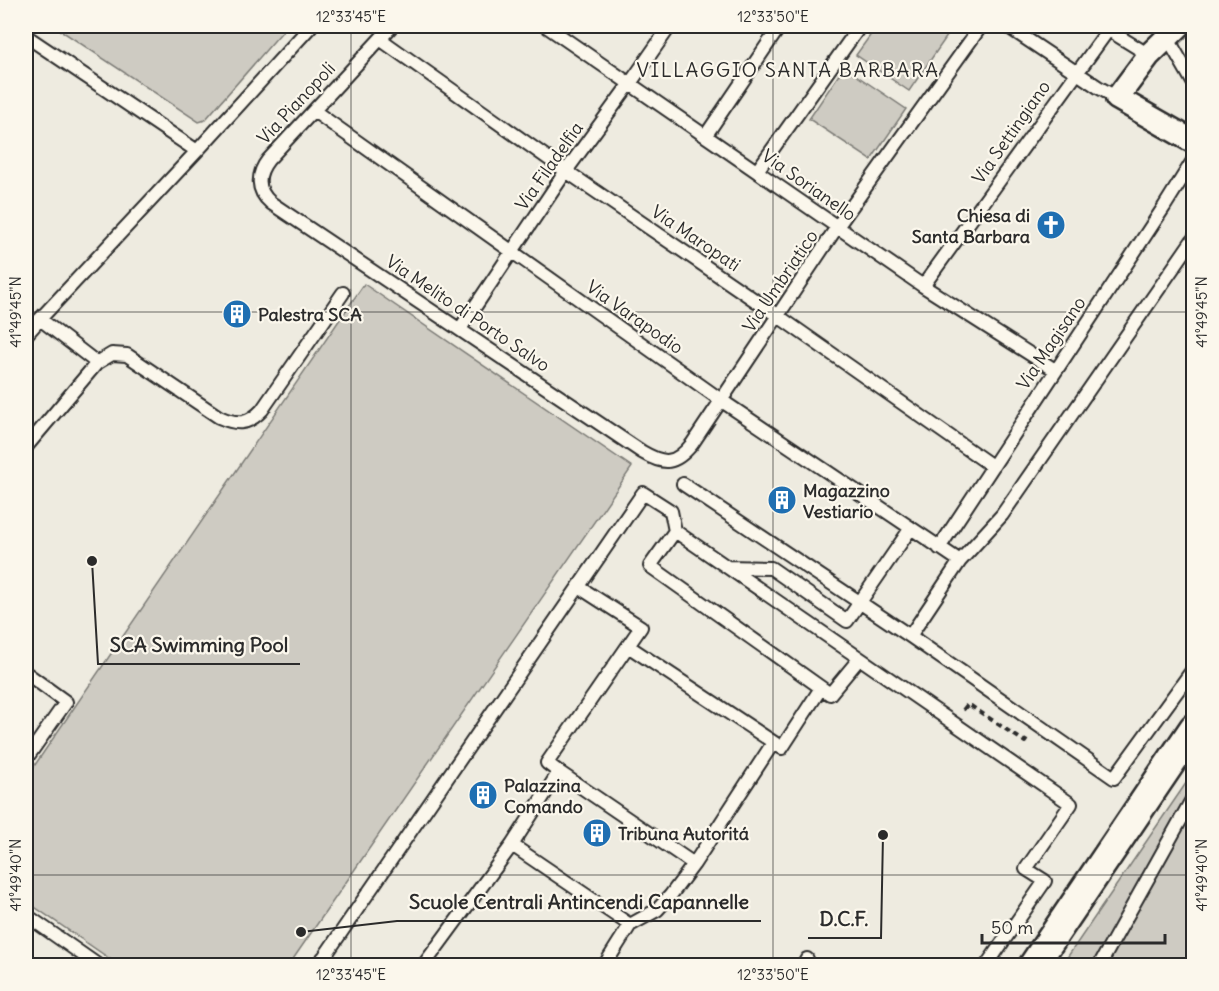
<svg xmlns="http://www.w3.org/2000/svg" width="1219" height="991" viewBox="0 0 1219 991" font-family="Delius,sans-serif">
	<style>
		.green { fill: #cecbc2; stroke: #7c7b76; stroke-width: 1.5 }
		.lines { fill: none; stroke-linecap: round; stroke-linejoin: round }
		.service-casing { stroke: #2b2b2b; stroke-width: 16 }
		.minor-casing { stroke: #2b2b2b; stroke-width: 27 }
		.tertiary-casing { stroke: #2b2b2b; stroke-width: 33 }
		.path { stroke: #2b2b2b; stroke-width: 4; stroke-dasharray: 6 4.5; stroke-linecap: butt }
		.service { stroke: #fbf7ec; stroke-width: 12 }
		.minor { stroke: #fbf7ec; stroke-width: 22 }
		.tertiary { stroke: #fbf7ec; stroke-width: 28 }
		.ticks { fill: none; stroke: #2b2b2b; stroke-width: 1.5; stroke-opacity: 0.45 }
		.labels { text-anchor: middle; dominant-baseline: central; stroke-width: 4.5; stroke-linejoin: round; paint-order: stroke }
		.street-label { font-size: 18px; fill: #2b2b2b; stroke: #fbf7ec }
		.poi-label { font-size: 18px; font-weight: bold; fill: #2b2b2b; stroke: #fbf7ec; text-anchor: start }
		.neighbourhood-label { font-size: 20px; letter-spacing: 1.5px; fill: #2b2b2b; stroke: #fbf7ec }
		.leader { fill: none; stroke: #2b2b2b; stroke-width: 2 }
		.callout-dot { fill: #2b2b2b; stroke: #fbf7ec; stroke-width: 2 }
		.callout-label { font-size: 20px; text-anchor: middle; font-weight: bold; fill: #2b2b2b; stroke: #fbf7ec; stroke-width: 4.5; stroke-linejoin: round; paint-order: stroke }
		.neatline { fill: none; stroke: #2b2b2b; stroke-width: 2 }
		.ticks-label { font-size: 15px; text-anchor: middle; fill: #2b2b2b }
	</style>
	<rect width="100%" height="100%" fill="#eeebe0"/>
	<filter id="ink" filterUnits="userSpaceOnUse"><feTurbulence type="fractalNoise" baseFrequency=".0167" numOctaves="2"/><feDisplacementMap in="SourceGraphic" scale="12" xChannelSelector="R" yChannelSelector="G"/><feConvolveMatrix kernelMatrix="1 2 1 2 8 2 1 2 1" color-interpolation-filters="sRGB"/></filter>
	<g filter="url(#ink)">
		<path class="green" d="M54,26H287L205,120L199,122Z
			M877,26H954L909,91L856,55Z
			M844,67L906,109L871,160L809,119Z
			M364,284L632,467L289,965H119L26,901V778Z
			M1193,773V965H1062Z"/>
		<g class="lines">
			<g class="service-casing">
				<path id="service" d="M392,26L268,160C257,174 256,190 271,203L642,452C664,465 675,465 692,444L837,227L981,26
					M546,26L923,286L1055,370
					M1007,26L1098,87L1117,98
					M1102,26L1149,55
					M26,36L197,151
					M1167,37L1194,84
					M380,39L566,171L778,316L992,466
					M314,111L728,405L960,561L910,636
					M706,135L780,26
					M757,171L860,26
					M923,286L1111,26
					M40,319L197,151L311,26
					M460,329L566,171L631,82L670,26
					M26,335L40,319L97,363
					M26,447L97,363L112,354L127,355L219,417C237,425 248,425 262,410L343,293
					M683,484L910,636L1114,778L1194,668
					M939,548L1164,207L1194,159
					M960,561L1002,515L1194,238
					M727,567L771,568L847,621L911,528
					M628,646L782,748L821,688
					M859,659L830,694L650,566L675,531L1071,804L1026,869L1045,881L986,966
					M26,673L66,702L26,759
					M559,772L694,864
					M512,845L630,925L604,966
					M26,915L99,966
					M630,925L657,910L670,896L694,864L773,743
					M323,958L334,966
					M318,966L643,493L671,511L675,531
					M423,966L512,845L559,772L547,763L641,627L579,587
					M803,966L807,959
					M1099,966L1194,796"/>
			</g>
			<g class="minor-casing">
				<path id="minor" d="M1179,26L1149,55L1117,98L1194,142"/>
			</g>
			<g class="tertiary-casing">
				<path id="tertiary" d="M1033,966L1194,728"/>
			</g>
			<path class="path" d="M963,710L968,704L1025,742L1028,737"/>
			<use href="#service" class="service"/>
			<use href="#minor" class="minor"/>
			<use href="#tertiary" class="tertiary"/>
		</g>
	</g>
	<path class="ticks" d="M351,26V966M773,26V966M26,312H1194M26,875H1194"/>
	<defs>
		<g id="church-disc" transform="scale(1.5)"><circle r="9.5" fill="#1f6fb2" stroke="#fbf7ec"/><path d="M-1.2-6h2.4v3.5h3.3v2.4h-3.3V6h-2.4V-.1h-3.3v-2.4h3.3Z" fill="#fff"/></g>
		<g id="building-disc" transform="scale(1.5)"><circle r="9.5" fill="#1f6fb2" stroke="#fbf7ec"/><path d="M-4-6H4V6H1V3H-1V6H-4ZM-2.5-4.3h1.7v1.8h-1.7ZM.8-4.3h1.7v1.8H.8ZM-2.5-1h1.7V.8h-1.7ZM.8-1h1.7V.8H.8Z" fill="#fff"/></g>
	</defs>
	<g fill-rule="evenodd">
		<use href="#church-disc" x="1051" y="225"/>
		<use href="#building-disc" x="237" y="314"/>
		<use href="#building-disc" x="782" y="500"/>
		<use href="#building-disc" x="483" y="795"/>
		<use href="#building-disc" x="597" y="833"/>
	</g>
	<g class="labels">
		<g class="street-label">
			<text transform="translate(296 103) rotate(-47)">Via Pianopoli</text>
			<text transform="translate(1011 132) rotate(-55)">Via Settingiano</text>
			<text transform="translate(549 166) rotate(-55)">Via Filadelfia</text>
			<text transform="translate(809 185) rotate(35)">Via Sorianello</text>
			<text transform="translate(696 238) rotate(34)">Via Maropati</text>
			<text transform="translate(780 281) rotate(-56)">Via Umbriatico</text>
			<text transform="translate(468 313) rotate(34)">Via Melito di Porto Salvo</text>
			<text transform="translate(635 317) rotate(35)">Via Varapodio</text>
			<text transform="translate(1051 343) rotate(-56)">Via Magisano</text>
		</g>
		<g class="poi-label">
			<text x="1030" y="215" text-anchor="end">Chiesa di<tspan x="1030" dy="21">Santa Barbara</tspan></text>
			<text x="258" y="314">Palestra SCA</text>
			<text x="803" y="490">Magazzino<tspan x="803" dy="21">Vestiario</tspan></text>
			<text x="504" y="785">Palazzina<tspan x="504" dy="21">Comando</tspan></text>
			<text x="618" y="833">Tribuna Autoritá</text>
		</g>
		<g class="neighbourhood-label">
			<text x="788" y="69">VILLAGGIO SANTA BARBARA</text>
		</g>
	</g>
	<path class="leader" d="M92 561L98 664H300M301 932L397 921H761M883 835L881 938H808"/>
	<g class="callout-dot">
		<circle cx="92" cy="561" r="6"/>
		<circle cx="301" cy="932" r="6"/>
		<circle cx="883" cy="835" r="6"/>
	</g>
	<g class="callout-label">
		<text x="199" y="652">SCA Swimming Pool</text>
		<text x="579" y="909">Scuole Centrali Antincendi Capannelle</text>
		<text x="844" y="926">D.C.F.</text>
	</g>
	<rect width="1219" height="991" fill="none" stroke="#fbf7ec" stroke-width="66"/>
	<path d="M982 934v9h183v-9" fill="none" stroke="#2b2b2b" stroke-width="3"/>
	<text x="991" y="934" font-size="18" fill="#2b2b2b" stroke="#fbf7ec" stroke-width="4.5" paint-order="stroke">50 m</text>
	<rect x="33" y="33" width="1153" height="925" class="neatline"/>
	<g class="ticks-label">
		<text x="351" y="22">12°33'45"E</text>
		<text x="773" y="22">12°33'50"E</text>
		<text transform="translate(16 312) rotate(-90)" y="5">41°49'45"N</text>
		<text transform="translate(1202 312) rotate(-90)" y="5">41°49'45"N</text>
		<text transform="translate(16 875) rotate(-90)" y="5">41°49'40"N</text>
		<text transform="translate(1202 875) rotate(-90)" y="5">41°49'40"N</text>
		<text x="351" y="980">12°33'45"E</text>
		<text x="773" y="980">12°33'50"E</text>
	</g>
</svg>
